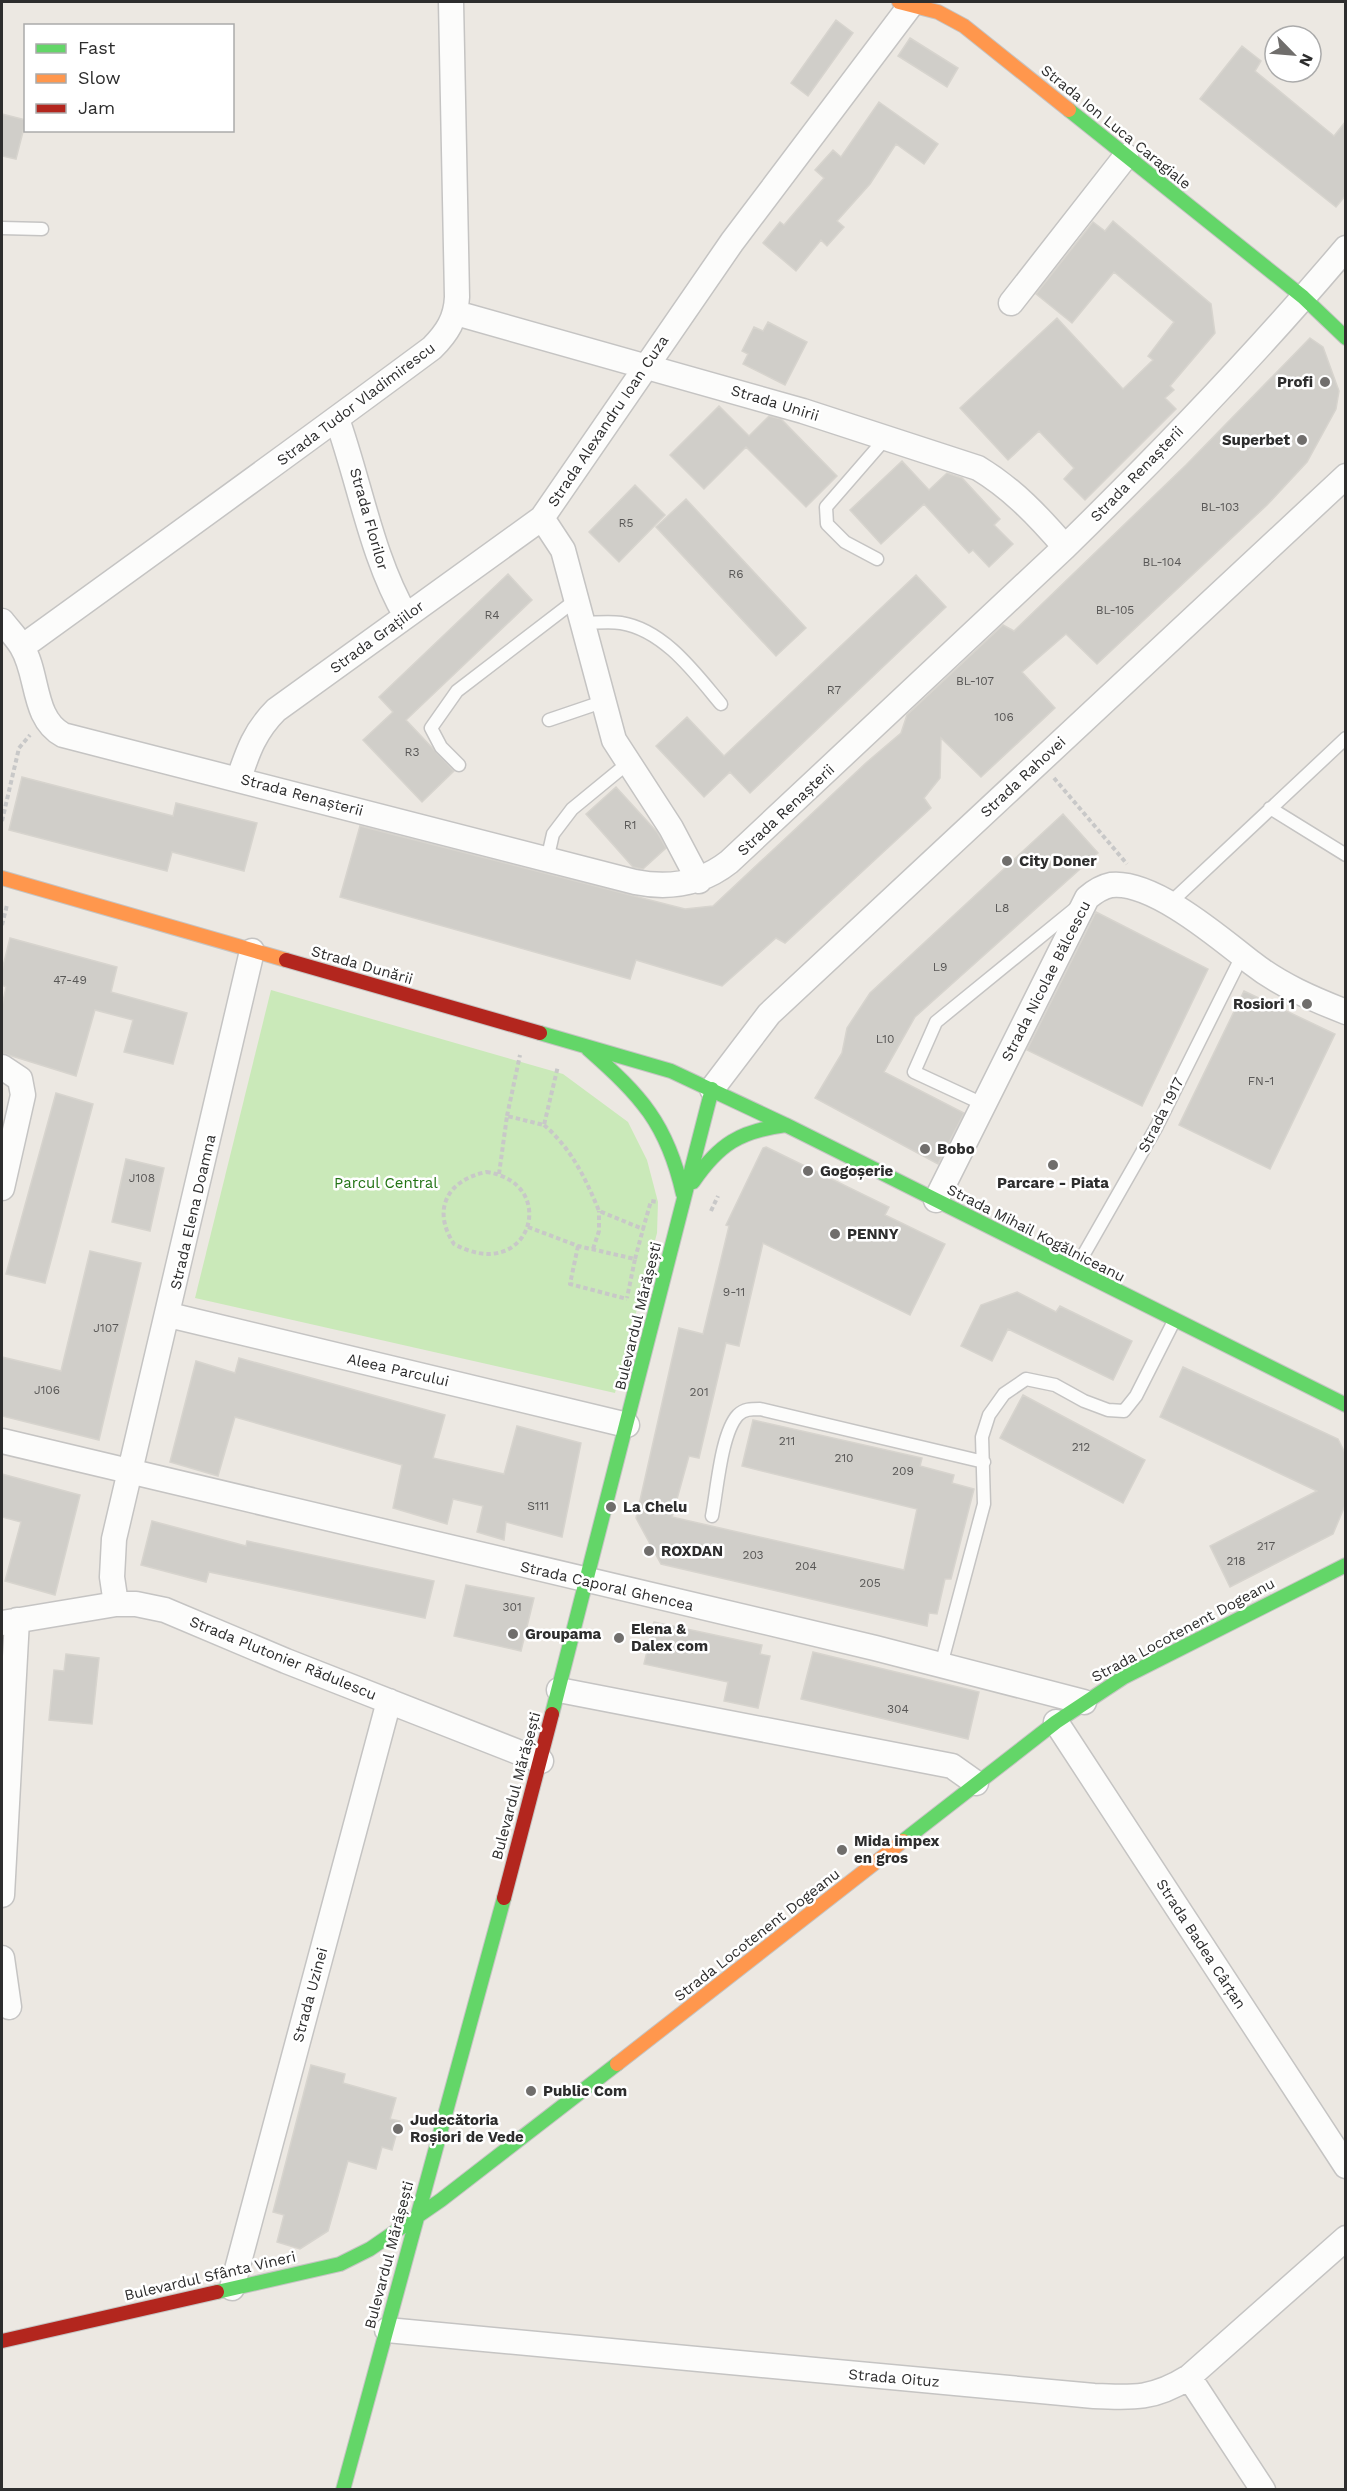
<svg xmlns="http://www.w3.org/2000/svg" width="1347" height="2491" viewBox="0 0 1347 2491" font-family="'Work Sans',sans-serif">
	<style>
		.green { fill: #cae9b9 }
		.building { fill: #d0cec9; stroke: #d7d4ce; stroke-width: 1.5 }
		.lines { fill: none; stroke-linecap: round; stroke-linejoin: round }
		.lane-casing { stroke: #c5c4c3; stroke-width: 15 }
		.street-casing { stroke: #c5c4c3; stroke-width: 27 }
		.fast-casing { stroke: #c5c4c3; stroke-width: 16 }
		.slow-casing { stroke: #c5c4c3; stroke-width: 16 }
		.jam-casing { stroke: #c5c4c3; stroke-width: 16 }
		.path { stroke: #c8c8c8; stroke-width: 4; stroke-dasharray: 4.5 3; stroke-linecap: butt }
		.lane { stroke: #fcfcfb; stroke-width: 12 }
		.street { stroke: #fcfcfb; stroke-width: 24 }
		.fast { stroke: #63d668; stroke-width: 14 }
		.slow { stroke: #ff974d; stroke-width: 14 }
		.jam { stroke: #b3261e; stroke-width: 14 }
		.poi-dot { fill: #706e6c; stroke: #fff; stroke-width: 2 }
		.labels { text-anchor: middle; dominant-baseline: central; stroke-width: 5; stroke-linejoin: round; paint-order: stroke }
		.number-label { font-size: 12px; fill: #585756 }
		.street-label { font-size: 15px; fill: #2d2d2d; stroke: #fff }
		.poi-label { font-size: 15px; font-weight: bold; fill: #2d2d2d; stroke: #fff; text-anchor: start }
		.park-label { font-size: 15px; fill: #227314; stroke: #fff }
	</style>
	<rect width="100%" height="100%" fill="#ece8e2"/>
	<path class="green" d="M271,990L563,1074L628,1122L647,1160L658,1202L657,1233L615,1393L195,1298Z"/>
	<path class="building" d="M836,20L853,33L808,96L791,83Z
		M910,38L958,68L947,87L898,56Z
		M1242,46L1261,61L1255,71L1334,136L1346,121V195L1336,207L1200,99Z
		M879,102L938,144L924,164L896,144L870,184L837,221L844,227L827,246L821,240L796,271L763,243L780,222L784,225L824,178L815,170L833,150L841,157Z
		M2,114L26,120L16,159L2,156Z
		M1113,221L1211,304L1215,333L1170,386L1174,390L1165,398L1176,409L1085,500L1064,479L1074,468L1039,431L1008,460L960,408L1057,318L1123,389L1153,360L1148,356L1174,322L1114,272L1072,323L1036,294L1093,222L1105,231Z
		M768,322L807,342L785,385L743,364L748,354L742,351L754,327L763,331Z
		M1310,338L1323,347L1339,391L1336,409L1307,462L1267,505L1097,664L1066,634L1022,672L1055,708L981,777L941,738L940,778L924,798L931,808L785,943L776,938L722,986L636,960L630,979L340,897L360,826L685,909L713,906L867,762L901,733L907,715L1003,625L1014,631L1186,465Z
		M719,406L749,436L769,416L781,419L837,476L806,507L746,447L704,489L670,455Z
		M902,461L929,490L947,473L962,478L1000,519L994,525L1013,544L989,567L973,550L969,553L924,504L881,544L850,510Z
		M635,485L665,515L619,562L589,532Z
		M686,499L806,628L776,656L656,527Z
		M508,574L532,600L406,720L454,771L422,802L363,740L393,712L379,697Z
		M916,575L946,607L750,793L730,772L704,797L656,746L687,717L724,756Z
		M22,777L173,816L176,803L257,823L244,871L172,852L167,871L9,830Z
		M616,787L657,832L666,848L643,869L633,867L586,814Z
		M1063,814L1098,853L915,1017L884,1072L964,1113L938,1164L815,1098L842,1053L847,1028L870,993Z
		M1096,912L1208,969L1142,1106L1027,1050Z
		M10,938L117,967L111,992L187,1013L173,1064L124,1052L133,1020L95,1010L76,1076L2,1053V1006L6,987L2,985V970Z
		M1244,991L1335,1034L1270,1169L1179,1125Z
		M56,1093L93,1104L45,1283L6,1274Z
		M766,1147L889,1207L885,1215L945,1244L910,1315L763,1243L739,1346L726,1343L699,1458L689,1456L672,1517L904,1570L917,1509L742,1466L753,1420L922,1458L920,1466L954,1475L952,1483L974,1489L951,1579H945L937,1614L929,1613L927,1626L661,1564L636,1518L679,1328L703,1334L729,1226L726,1225L763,1148Z
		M126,1159L164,1168L150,1231L112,1222Z
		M90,1251L141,1263L99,1440L2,1416V1357L61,1371Z
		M1017,1292L1056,1312L1060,1306L1132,1341L1113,1380L1008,1329L992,1361L961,1346L981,1305Z
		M239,1358L445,1415L433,1458L504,1474L517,1426L581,1443L562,1537L506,1522L504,1540L477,1532L483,1506L453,1499L447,1524L393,1508L402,1465L235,1417L218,1476L170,1462L196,1361L235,1373Z
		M1183,1367L1338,1439L1346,1455V1503L1333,1534L1230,1587L1210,1546L1317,1491L1160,1417Z
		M1023,1395L1145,1460L1123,1503L1000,1438Z
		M2,1474L80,1495L55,1595L5,1581L21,1522L2,1517Z
		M152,1521L246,1546L247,1541L434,1581L425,1618L209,1572L206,1582L141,1565Z
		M466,1585L534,1598L521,1651L454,1636Z
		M654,1622L762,1645L760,1654L770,1656L758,1708L724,1701L728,1682L644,1664Z
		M813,1652L979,1692L968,1739L801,1699Z
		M66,1654L99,1658L92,1724L49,1720L54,1670L64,1671Z
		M311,2065L345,2074L343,2083L396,2098L390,2119L400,2121L392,2150L382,2147L376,2169L348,2161L328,2231L300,2249L277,2242L284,2215L273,2212Z"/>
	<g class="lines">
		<g class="lane-casing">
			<path id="lane" d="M2,228L42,229
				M877,559L845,542L827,524L826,507L885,439
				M583,623C595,623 609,621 621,623C664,630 695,673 721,704
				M549,720L602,702
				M459,765L441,747L431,728L457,691L577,599
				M1270,808L1346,855
				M547,860L553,834L572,809L628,763
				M1170,903L1346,738
				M983,1104L914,1072L936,1022L1077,907
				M1076,1268L1157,1126L1243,954
				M712,1516C717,1491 721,1433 738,1415C744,1409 751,1409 760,1409L984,1462
				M941,1665L984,1504L982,1437L989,1415L1004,1394L1026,1379L1055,1385L1084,1401L1108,1410L1124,1411L1136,1396L1174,1321"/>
		</g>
		<g class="street-casing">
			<path id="street" d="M1011,303L1126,156
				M456,313L803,411L978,468C1013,489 1039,517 1065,547
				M337,419C360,484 372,558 406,616
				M542,518L563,550L614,740L671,828L699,881
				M2,621C8,629 17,638 22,647C39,675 32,718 63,735L635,882C670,889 701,884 729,862L1065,547C1162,452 1258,352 1346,248
				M22,647C159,548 296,449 432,348C447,333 456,319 457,297L451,2
				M239,778C248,751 255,731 276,710L542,518L732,242L913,2
				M2,1067L20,1079L23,1095L2,1188
				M712,1089L769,1014L1346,476
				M936,1200L1087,898C1094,892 1101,887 1111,885C1153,880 1221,939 1252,963C1280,985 1313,999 1346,1012
				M169,1315L627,1425
				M2,1441L875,1648L1084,1702
				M116,1604L112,1577L114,1539L252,951
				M2,1623L116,1604H136L165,1610L286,1661L541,1761
				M559,1690L952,1766L976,1783
				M1056,1722L1346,2166
				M2,1895L17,1620
				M2,1958L9,2007
				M232,2288L389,1701
				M387,2330L1094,2396C1134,2398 1154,2399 1189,2377L1346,2238
				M1189,2377L1263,2490"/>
		</g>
		<g class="fast-casing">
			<path id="fast" d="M1069,110L1303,297L1346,338
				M540,1033L671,1071L786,1125L1346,1405
				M588,1049C641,1096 667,1123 683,1194
				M693,1182C719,1144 740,1131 786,1125
				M552,1714L712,1089
				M903,1841L1056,1722L1124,1677L1346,1565
				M217,2292L340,2264L370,2249L441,2200L617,2064
				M343,2490L504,1898"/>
		</g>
		<g class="slow-casing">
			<path id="slow" d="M899,2L938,12L964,26L1069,110
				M2,878L286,960
				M617,2064L903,1841"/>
		</g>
		<g class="jam-casing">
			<path id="jam" d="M286,960L540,1033
				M504,1898L552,1714
				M2,2341L217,2292"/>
		</g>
		<path class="path" d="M1054,778L1127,864
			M2,821L19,748L30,735
			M2,925L7,905
			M507,1116L520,1055
			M544,1125C571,1148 586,1179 599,1211L643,1229L651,1201L658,1202
			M486,1172C561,1182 531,1286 454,1244C431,1209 448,1180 486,1172Z
			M499,1174L507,1116L544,1125L558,1066
			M711,1211L718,1196
			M528,1227L578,1246L635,1259L627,1298
			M578,1246L570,1284L627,1299
			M593,1249L599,1231V1211
			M635,1259L643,1229"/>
		<use href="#lane" class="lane"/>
		<use href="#street" class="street"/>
		<use href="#fast" class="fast"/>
		<use href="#slow" class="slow"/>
		<use href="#jam" class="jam"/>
	</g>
	<g class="poi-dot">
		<circle cx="1325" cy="382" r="6"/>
		<circle cx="1302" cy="440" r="6"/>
		<circle cx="1007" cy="861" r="6"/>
		<circle cx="1307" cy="1004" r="6"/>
		<circle cx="925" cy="1149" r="6"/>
		<circle cx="1053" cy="1165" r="6"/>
		<circle cx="808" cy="1171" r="6"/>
		<circle cx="835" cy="1234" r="6"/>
		<circle cx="611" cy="1507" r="6"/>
		<circle cx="649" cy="1551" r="6"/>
		<circle cx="513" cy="1634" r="6"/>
		<circle cx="619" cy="1638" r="6"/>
		<circle cx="842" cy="1850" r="6"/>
		<circle cx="531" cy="2091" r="6"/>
		<circle cx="398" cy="2129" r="6"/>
	</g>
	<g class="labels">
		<g class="number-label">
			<text x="1220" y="507">BL-103</text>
			<text x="626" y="523">R5</text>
			<text x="1162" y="562">BL-104</text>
			<text x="736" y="574">R6</text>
			<text x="1115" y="610">BL-105</text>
			<text x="492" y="615">R4</text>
			<text x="975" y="681">BL-107</text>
			<text x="834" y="690">R7</text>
			<text x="1004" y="717">106</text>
			<text x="412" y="752">R3</text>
			<text x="630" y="825">R1</text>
			<text x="1002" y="908">L8</text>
			<text x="940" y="967">L9</text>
			<text x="70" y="980">47-49</text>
			<text x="885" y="1039">L10</text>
			<text x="1261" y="1081">FN-1</text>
			<text x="142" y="1178">J108</text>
			<text x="734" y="1292">9-11</text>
			<text x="106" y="1328">J107</text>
			<text x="47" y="1390">J106</text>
			<text x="699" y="1392">201</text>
			<text x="787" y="1441">211</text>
			<text x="1081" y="1447">212</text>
			<text x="844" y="1458">210</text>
			<text x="903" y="1471">209</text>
			<text x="538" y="1506">S111</text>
			<text x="1266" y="1546">217</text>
			<text x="753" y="1555">203</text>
			<text x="1236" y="1561">218</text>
			<text x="806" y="1566">204</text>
			<text x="870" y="1583">205</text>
			<text x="512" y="1607">301</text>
			<text x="898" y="1709">304</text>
		</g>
		<g class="street-label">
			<text transform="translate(1116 127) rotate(39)">Strada Ion Luca Caragiale</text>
			<text transform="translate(775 403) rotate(17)">Strada Unirii</text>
			<text transform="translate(356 404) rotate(-37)">Strada Tudor Vladimirescu</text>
			<text transform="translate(608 421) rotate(-56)">Strada Alexandru Ioan Cuza</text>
			<text transform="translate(1137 474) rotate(-46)">Strada Renașterii</text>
			<text transform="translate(369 519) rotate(74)">Strada Florilor</text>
			<text transform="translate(377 637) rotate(-36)">Strada Grațiilor</text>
			<text transform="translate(1023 777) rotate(-43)">Strada Rahovei</text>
			<text transform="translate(302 795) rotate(15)">Strada Renașterii</text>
			<text transform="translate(786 810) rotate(-43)">Strada Renașterii</text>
			<text transform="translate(362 965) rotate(16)">Strada Dunării</text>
			<text transform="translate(1046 981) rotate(-63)">Strada Nicolae Bălcescu</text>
			<text transform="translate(1161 1115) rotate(-63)">Strada 1917</text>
			<text transform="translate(193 1212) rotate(-77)">Strada Elena Doamna</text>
			<text transform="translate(1036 1233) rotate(27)">Strada Mihail Kogălniceanu</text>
			<text transform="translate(638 1316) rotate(-76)">Bulevardul Mărășești</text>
			<text transform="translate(398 1370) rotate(13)">Aleea Parcului</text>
			<text transform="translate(607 1586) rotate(13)">Strada Caporal Ghencea</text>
			<text transform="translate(1183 1630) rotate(-28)">Strada Locotenent Dogeanu</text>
			<text transform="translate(283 1658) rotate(22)">Strada Plutonier Rădulescu</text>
			<text transform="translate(516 1786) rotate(-75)">Bulevardul Mărășești</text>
			<text transform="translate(757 1935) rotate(-38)">Strada Locotenent Dogeanu</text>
			<text transform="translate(1201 1944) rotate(57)">Strada Badea Cârțan</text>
			<text transform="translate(310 1995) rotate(-75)">Strada Uzinei</text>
			<text transform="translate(389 2255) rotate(-75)">Bulevardul Mărășești</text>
			<text transform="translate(210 2276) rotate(-13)">Bulevardul Sfânta Vineri</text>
			<text transform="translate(894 2378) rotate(5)">Strada Oituz</text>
		</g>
		<g class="poi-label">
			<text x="1313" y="382" text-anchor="end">Profi</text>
			<text x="1290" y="440" text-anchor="end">Superbet</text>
			<text x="1019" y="861">City Doner</text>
			<text x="1295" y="1004" text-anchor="end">Rosiori 1</text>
			<text x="937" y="1149">Bobo</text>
			<text x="820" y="1171">Gogoșerie</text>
			<text x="1053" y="1183" text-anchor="middle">Parcare - Piata</text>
			<text x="847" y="1234">PENNY</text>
			<text x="623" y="1507">La Chelu</text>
			<text x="661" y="1551">ROXDAN</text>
			<text x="631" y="1629">Elena &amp;<tspan x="631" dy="17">Dalex com</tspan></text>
			<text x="525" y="1634">Groupama</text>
			<text x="854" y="1841">Mida impex<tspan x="854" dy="17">en gros</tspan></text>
			<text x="543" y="2091">Public Com</text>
			<text x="410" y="2120">Judecătoria<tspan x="410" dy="17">Roșiori de Vede</tspan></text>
		</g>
		<g class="park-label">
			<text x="386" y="1183">Parcul Central</text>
		</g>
	</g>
	<rect width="1347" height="2491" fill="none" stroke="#2d2d2d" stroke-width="6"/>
	<rect x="24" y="24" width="210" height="108" fill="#ffffff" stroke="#ababab" stroke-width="1.5"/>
	<rect x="36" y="44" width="30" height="9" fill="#63d668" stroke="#ababab" stroke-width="1.5"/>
	<text x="78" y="54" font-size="18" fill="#2d2d2d">Fast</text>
	<rect x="36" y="74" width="30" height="9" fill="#ff974d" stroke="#ababab" stroke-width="1.5"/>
	<text x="78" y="84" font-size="18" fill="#2d2d2d">Slow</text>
	<rect x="36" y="104" width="30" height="9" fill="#b3261e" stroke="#ababab" stroke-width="1.5"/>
	<text x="78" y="114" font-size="18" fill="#2d2d2d">Jam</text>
	<g transform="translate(1293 54) rotate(115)"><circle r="28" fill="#ffffff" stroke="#ababab" stroke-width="1.5"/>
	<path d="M0-4.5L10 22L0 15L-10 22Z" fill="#706e6c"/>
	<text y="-9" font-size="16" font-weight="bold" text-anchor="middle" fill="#2d2d2d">N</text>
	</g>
</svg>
